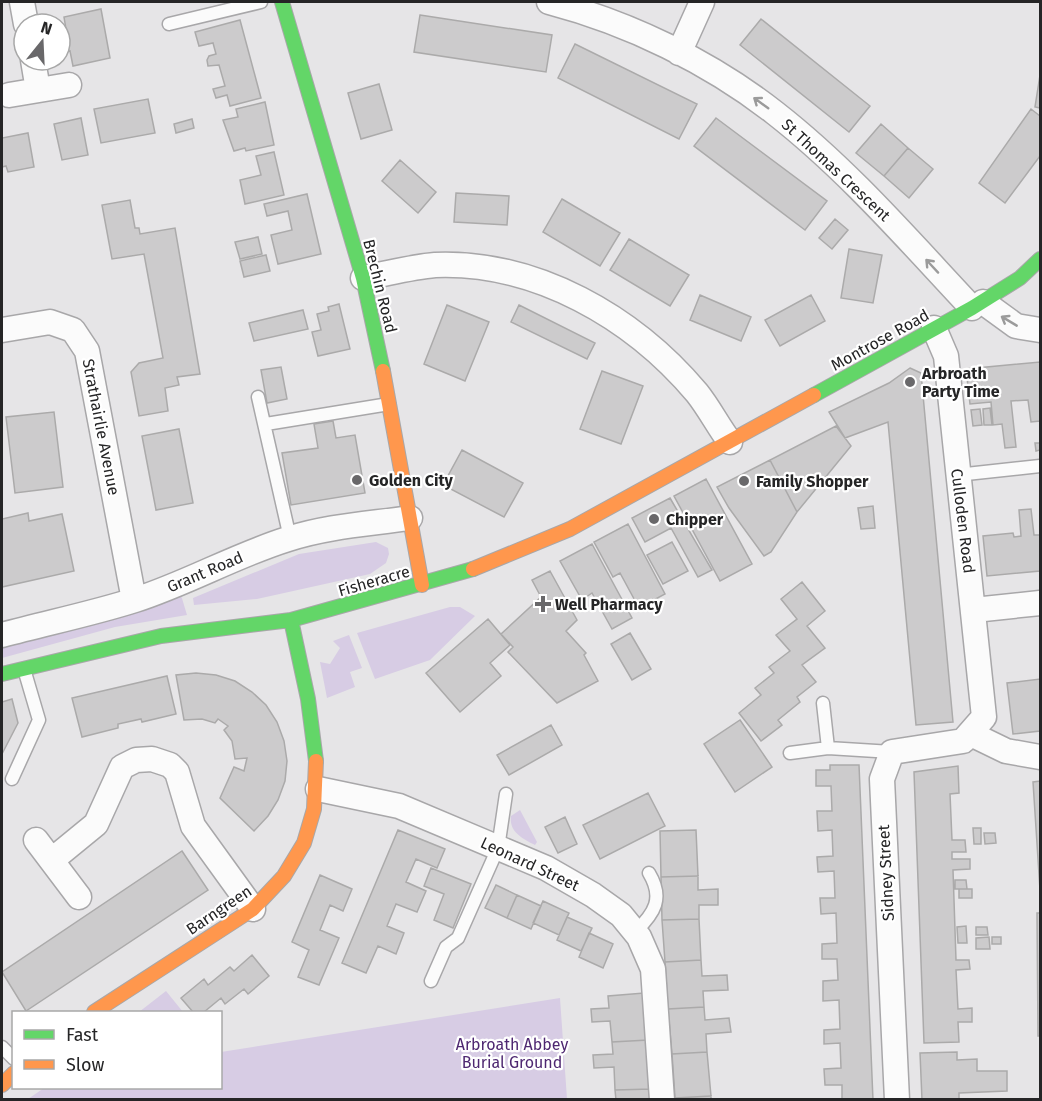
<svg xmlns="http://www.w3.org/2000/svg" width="1042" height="1101" viewBox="0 0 1042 1101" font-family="'Fira Sans',sans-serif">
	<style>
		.green { fill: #d7cce4 }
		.building { fill: #cccbcc; stroke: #abaaaa; stroke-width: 1.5 }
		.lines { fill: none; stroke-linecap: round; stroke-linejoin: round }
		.lane-casing { stroke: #a8a7a9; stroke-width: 15 }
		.street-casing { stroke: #a8a7a9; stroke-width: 27 }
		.fast-casing { stroke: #a8a7a9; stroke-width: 16 }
		.slow-casing { stroke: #a8a7a9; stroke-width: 16 }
		.lane { stroke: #fbfbfb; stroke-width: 12 }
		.street { stroke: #fbfbfb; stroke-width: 24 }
		.fast { stroke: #63d668; stroke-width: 14 }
		.slow { stroke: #ff974d; stroke-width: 14 }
		.oneway { stroke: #9b9b9b }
		.poi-dot { fill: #69686a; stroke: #fff; stroke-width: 2 }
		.labels { text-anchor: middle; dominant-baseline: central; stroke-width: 4.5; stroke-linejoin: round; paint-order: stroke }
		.street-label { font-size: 16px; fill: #252526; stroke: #fff }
		.poi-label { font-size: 16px; font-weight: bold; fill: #252526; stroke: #fff; text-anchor: start }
		.park-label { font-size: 16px; fill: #4e2771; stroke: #fff }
	</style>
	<rect width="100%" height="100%" fill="#e6e5e7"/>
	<path class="green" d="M376,542L388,548L389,554L386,563L370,574L257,599L194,605L193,598L299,554Z
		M181,595L187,615L115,627L2,658V646Z
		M450,607H460L475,616L430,660L375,679L357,633Z
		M349,635L362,668L350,672L355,687L327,698L320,662L330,664L340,648L333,641Z
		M520,810L537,842L535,845C522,838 509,832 511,816Z
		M166,991L183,1012H139Z
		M560,998L567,1099H28L44,1088H220L221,1052Z"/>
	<path class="building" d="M101,9L110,58L73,66L70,51L65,52L61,31L66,29L64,17Z
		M420,15L552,35L546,72L414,52Z
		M761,19L870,106L849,132L740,45Z
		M240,20L261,98L230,106L227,95L216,98L213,89L225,86L219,65L208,66L207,60L209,56L216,54L213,43L199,46L195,32Z
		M575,44L697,104L679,139L558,78Z
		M1040,75V108L1035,107Z
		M379,84L392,130L361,139L348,93Z
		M148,99L155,133L101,143L94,109Z
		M265,102L274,145L246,151L245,148L234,151L223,120L238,117L236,109Z
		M1031,109L1040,116V156L1005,203L979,183Z
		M81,118L88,155L62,160L54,124Z
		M716,118L827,201L805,230L694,146Z
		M192,119L194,128L176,133L174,124Z
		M881,124L908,148L884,176L856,153Z
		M28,133L34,167L8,172L6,166L2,167V138Z
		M908,148L933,169L909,198L884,176Z
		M274,152L284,195L245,204L240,180L261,175L256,156Z
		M400,160L436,192L418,213L382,181Z
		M456,193L509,196L507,225L454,222Z
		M307,194L321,254L278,264L271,235L292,230L288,211L267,216L264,204Z
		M562,199L620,233L600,266L543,232Z
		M130,200L135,228H139L140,234L175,228L200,374L177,377L179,385L165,388L168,411L139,416L131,372L139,363L163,358L144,254L112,259L102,205Z
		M835,219L848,230L832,249L819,238Z
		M258,237L262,254L240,259L235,242Z
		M629,239L689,275L670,306L610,270Z
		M849,249L882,255L873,303L841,298Z
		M266,255L270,271L244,277L240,261Z
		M700,295L751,317L741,341L690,320Z
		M811,295L825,321L780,346L765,320Z
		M339,304L350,349L318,356L312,332L321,330L317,314L329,311L328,307Z
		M447,305L489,322L465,381L424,364Z
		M519,305L595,343L587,359L511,322Z
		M303,310L308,329L254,341L249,323Z
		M1040,362V421L1031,422L1028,400L1011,401L1016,447L1005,448L1002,424L993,425L991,402L970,404L966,369Z
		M281,367L287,399L267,403L261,370Z
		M910,368L921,373L953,722L916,725L888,422L845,438L829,412L889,383Z
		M602,371L643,386L621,444L580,429Z
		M990,408L992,425H984L983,409Z
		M980,409L982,425L973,426L971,410Z
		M54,412L63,487L15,493L6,417Z
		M333,421L336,438L355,435L365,493L291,505L282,453L318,448L314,424Z
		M836,426L851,446L797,512L770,460Z
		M179,429L193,503L156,510L142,436Z
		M1035,443H1040V450L1036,451Z
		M462,450L523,483L504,517L443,485Z
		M770,460L797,512L771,552L764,556L729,508L717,487Z
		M706,479L752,564L720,581L674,496Z
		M670,498L712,570L698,577L671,528L645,542L632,518Z
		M873,506L875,528L861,529L858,508Z
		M1031,509L1034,535H1040V571L987,576L983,536L1013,533L1014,537L1021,536L1019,510Z
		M28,513L29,521L62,514L74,571L2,587V519Z
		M628,524L665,594L639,608L620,573L613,577L594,542Z
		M672,542L688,571L663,584L647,555Z
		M592,544L632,618L612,629L592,593L582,600L560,561Z
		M550,571L577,620L566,631L586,653L584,655L598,681L557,703L508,652L513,647L501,634L541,597L532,580Z
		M802,582L825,611L807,626L825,648L802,665L816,682L797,697L800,702L778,720L782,725L761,741L739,713L761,695L755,688L774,673L769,667L790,651L776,635L797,619L781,599Z
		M488,619L510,645L490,663L501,676L460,712L426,673Z
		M630,633L651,669L632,680L611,644Z
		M196,673L216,675L235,681L252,692L266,705L277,722L284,741L287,761L285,781L278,800L268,816L254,831L220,798L234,767L244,771L247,758L235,759L232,741L224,730L228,726L218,719L215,723L202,719L184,720L176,675Z
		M167,676L176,714L142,722L141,719L118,724V728L82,737L72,698Z
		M1040,679V731L1013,734L1007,683Z
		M12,699L18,723L2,754V702Z
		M740,720L772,767L735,792L704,744Z
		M551,725L562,745L509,775L497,755Z
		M830,765H859L873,1100H842V1085H825L824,1069L841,1068L840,1043L824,1044V1030L840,1029L839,1000L823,1001V981L838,980L837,959H822V944L837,943L836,913L821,914L820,898H835L834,871L818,872L817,857L833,856L832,830L818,831L817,811H832L831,786H816V770H830Z
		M958,766L959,793L950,794L952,840H965L966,852H952V859H970V869L953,870L956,960H969L970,969L956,970L958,1009L972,1008V1022H958L959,1042L924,1043L914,772Z
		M1040,781V890L1033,782Z
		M648,793L665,826L600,859L583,825Z
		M565,817L577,844L558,853L545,827Z
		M973,828H981V844H974Z
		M398,830L445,849L437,868L416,859L406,882L426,891L417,912L396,904L387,926L404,933L396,954L378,946L366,973L342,963Z
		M696,830L698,876L661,877L660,831Z
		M984,833H995L996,843L985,844Z
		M182,851L208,890L26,1011L2,972Z
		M431,868L471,884L453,928L434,920L444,894L424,886Z
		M320,875L352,889L343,911L330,905L320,930L339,938L319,985L298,977L309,950L292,942Z
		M698,876V890L718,889V905H699V919L662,920L661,877Z
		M955,880H966L967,889H955Z
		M496,885L517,895L507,918L485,908Z
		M959,889H972V898H959Z
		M517,895L541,906L531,929L507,918Z
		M543,901L569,913L559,935L533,923Z
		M1037,913H1040V1036H1038Z
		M567,917L592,928L581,951L557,940Z
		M699,919L701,960L665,962L662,920Z
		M966,926L967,943H958L957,927Z
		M976,927H987L988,935H976Z
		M589,933L613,944L603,968L579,957Z
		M989,937L990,949H976V938Z
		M992,937H1001V944H992Z
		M252,955L269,976L248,994L244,989L225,1004L221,998L204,1012H193L181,998L204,979L208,985L230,967L234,971Z
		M701,960L702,976L727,975L728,990L703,991L704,1007L668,1009L665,962Z
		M644,993L648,1040L612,1042L610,1021L592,1022L591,1009L609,1008L608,996Z
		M704,1007L705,1020L729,1018L731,1032L706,1034L707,1052L672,1054L668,1009Z
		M648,1040L651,1089L615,1090L614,1067L594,1068L593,1055L613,1054L612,1042Z
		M707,1052L711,1096L675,1098L672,1054Z
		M957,1052V1060L977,1059V1071H1007V1091L959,1093V1100H922L920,1053Z
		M651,1089L652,1100H616L615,1090Z
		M711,1096V1100H675V1098Z"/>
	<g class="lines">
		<g class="lane-casing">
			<path id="lane" d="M169,24L261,2
				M258,397L290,538
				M266,424L389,404
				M957,475L1040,466
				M823,703L828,748L892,752
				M790,753L828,748
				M12,779L39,720L24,669
				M635,932C655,913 664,898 649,873
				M431,981L446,947L458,938L498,848L506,794
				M2,1047L14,1059"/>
		</g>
		<g class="street-casing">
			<path id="street" d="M22,2L26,24
				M549,2C629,23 710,62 775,113C848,170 909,241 972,308
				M679,53L702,2
				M33,60L38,90
				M9,95L69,85
				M363,278C386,274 411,267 435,265C536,261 633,317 697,393C709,408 718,426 730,442
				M983,302L1016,326L1040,330
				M2,330L50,322L73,330L87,351L134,600
				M974,610L1040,603
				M2,635C46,623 91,614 135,600C188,583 236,555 288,539C328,526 369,524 410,518
				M971,734L1006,751L1040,757
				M318,789L399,806L546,868L593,895L621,915L639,937L653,969L662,1100
				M36,840L79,897
				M52,860L96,824L122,767L136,760L152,759L170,765L177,772L193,826L253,909
				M897,1100L882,779L892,752L963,741L984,717L946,356L934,328"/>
		</g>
		<g class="fast-casing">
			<path id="fast" d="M282,2L363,278L383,371
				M814,395L972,308L1020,278L1040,259
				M291,620L308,699L316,761
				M2,674L161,636L291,620L473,569"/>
		</g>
		<g class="slow-casing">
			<path id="slow" d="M383,371L422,585
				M473,569L570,529L814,395
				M94,1012L253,909L284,876L304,843L314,809L316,761
				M2,1085L14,1073"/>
		</g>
		<use href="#lane" class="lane"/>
		<use href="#street" class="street"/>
		<use href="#fast" class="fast"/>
		<use href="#slow" class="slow"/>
	</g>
	<defs><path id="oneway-shaft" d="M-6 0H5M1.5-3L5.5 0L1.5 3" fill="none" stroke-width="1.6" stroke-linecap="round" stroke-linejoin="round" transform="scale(1.5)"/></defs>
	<g class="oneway">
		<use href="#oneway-shaft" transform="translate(761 103) rotate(-144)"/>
		<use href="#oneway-shaft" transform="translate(932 266) rotate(-133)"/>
		<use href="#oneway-shaft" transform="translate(1009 321) rotate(-149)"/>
	</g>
	<g class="poi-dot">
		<circle cx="910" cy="382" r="6"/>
		<circle cx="357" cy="480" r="6"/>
		<circle cx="744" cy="481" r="6"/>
		<circle cx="654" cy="519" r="6"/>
		<path d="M540 595h6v6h6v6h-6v6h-6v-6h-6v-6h6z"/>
	</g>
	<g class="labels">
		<g class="street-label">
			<text transform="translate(836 170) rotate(43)">St Thomas Crescent</text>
			<text transform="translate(380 286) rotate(76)">Brechin Road</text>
			<text transform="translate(880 340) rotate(-29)">Montrose Road</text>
			<text transform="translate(101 427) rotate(79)">Strathairlie Avenue</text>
			<text transform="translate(963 521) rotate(83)">Culloden Road</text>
			<text transform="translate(205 572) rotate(-23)">Grant Road</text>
			<text transform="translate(374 581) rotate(-16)">Fisheracre</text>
			<text transform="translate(530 864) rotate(25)">Leonard Street</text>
			<text transform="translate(886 873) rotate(-93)">Sidney Street</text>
			<text transform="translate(219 910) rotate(-34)">Barngreen</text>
		</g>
		<g class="poi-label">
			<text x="922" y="373">Arbroath<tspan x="922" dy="18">Party Time</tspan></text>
			<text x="369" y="480">Golden City</text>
			<text x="756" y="481">Family Shopper</text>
			<text x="666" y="519">Chipper</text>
			<text x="555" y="604">Well Pharmacy</text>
		</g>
		<g class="park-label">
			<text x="512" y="1044">Arbroath Abbey<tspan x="512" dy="18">Burial Ground</tspan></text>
		</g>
	</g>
	<rect width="1042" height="1101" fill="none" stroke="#252526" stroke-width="6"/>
	<rect x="12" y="1011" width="210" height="78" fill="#ffffff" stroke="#a8a8a8" stroke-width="1.5"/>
	<rect x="24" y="1030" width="30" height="9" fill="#63d668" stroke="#a8a8a8" stroke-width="1.5"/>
	<text x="66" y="1041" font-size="18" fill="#252526">Fast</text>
	<rect x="24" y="1060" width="30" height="9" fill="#ff974d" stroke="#a8a8a8" stroke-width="1.5"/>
	<text x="66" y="1071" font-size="18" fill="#252526">Slow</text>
	<g transform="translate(42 42) rotate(18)"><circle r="28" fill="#ffffff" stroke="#a8a8a8" stroke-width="1.5"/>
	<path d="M0-4.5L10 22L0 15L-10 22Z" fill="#69686a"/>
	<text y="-9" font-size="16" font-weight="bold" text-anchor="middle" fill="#252526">N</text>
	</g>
</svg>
